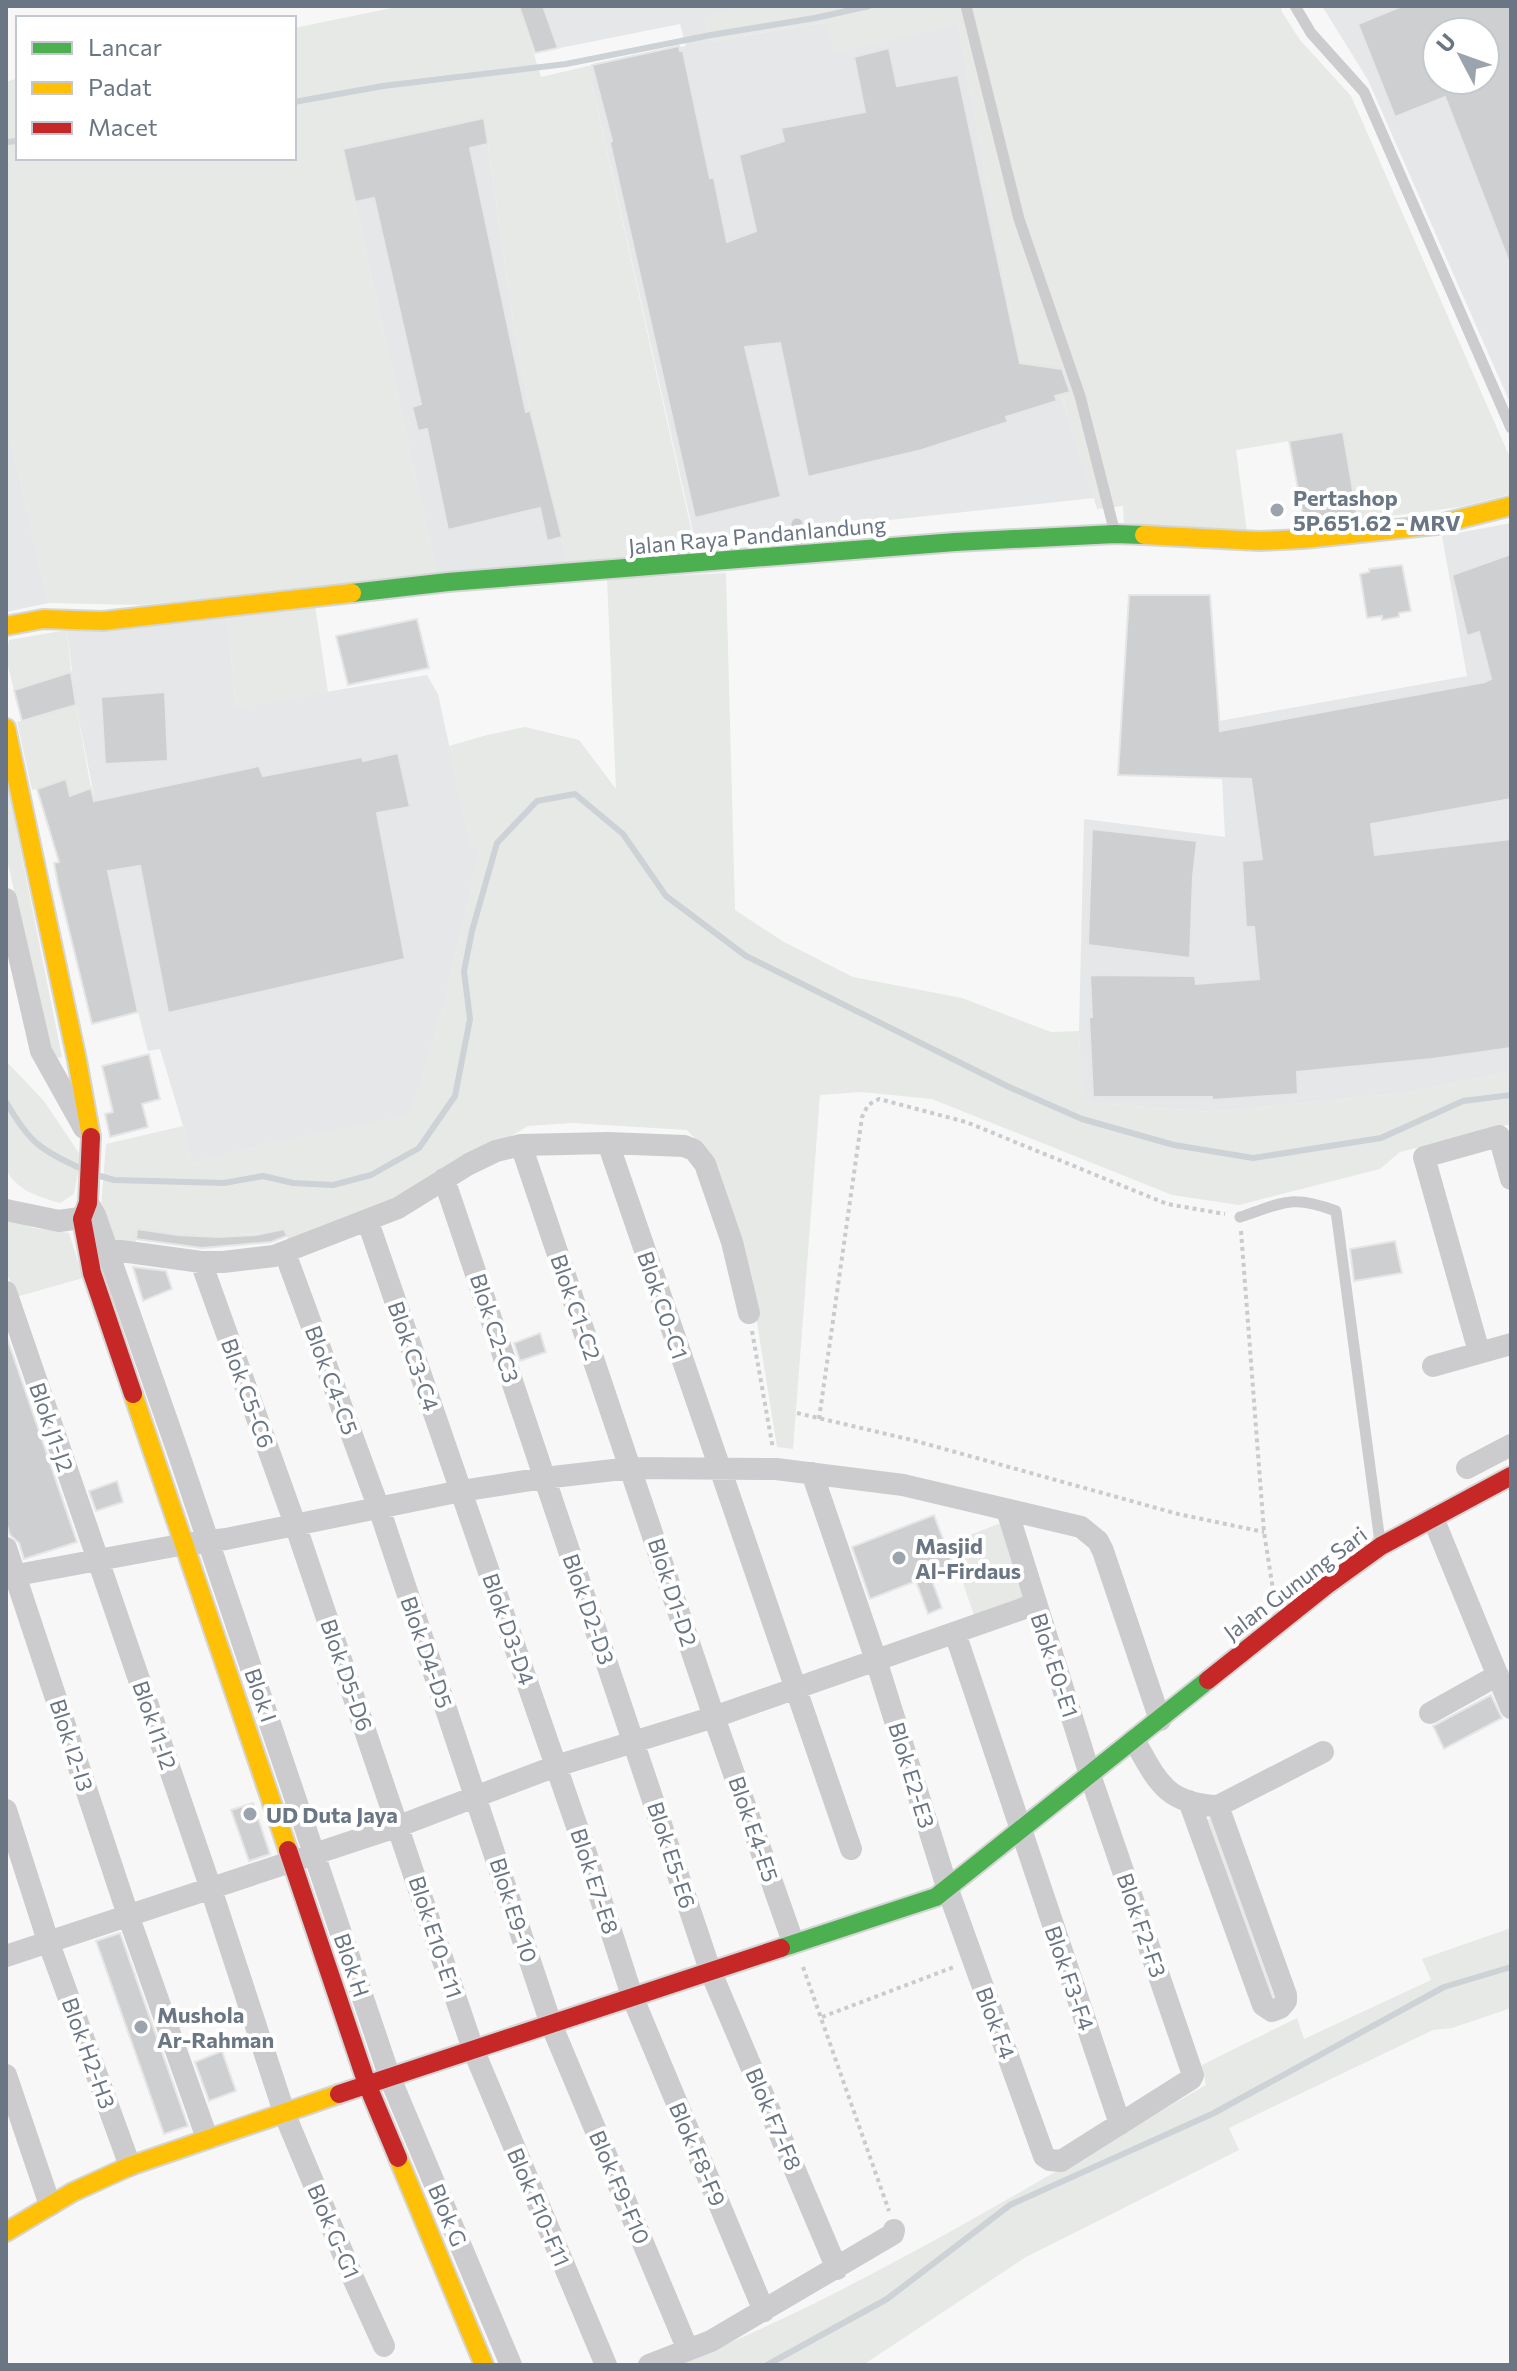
<svg xmlns="http://www.w3.org/2000/svg" width="1517" height="2371" viewBox="0 0 1517 2371" font-family="Commissioner,sans-serif">
	<style>
		.built { fill: #e6e7e8; fill-rule: evenodd }
		.green { fill: #e6e9e5 }
		.lines { fill: none; stroke-linecap: round; stroke-linejoin: round }
		.stream { stroke: #ccd2d5; stroke-width: 6 }
		.building { fill: #cecfd0; stroke: #e6e6e6; stroke-width: 2; fill-rule: evenodd }
		.fast-casing { stroke: #d4d5d5; stroke-width: 22 }
		.slow-casing { stroke: #d4d5d5; stroke-width: 22 }
		.jam-casing { stroke: #d4d5d5; stroke-width: 22 }
		.path { stroke: #cacbcc; stroke-width: 4; stroke-dasharray: 4 4; stroke-linecap: butt }
		.lane { stroke: #ccccce; stroke-width: 11 }
		.street { stroke: #ccccce; stroke-width: 22 }
		.fast { stroke: #4caf50; stroke-width: 18 }
		.slow { stroke: #ffc107; stroke-width: 18 }
		.jam { stroke: #c62828; stroke-width: 18 }
		.poi-dot { fill: #9ba3ac; stroke: #fff; stroke-width: 3 }
		.labels { text-anchor: middle; dominant-baseline: central; stroke-width: 8; stroke-linejoin: round; paint-order: stroke }
		.poi-label { font-size: 22px; font-weight: bold; fill: #6a7684; stroke: #fff; text-anchor: start }
		.street-label { font-size: 22px; fill: #6a7684; stroke: #fff }
	</style>
	<rect width="100%" height="100%" fill="#f7f7f7"/>
	<path class="built" d="M519,6H732L734,11L704,18L712,41L827,22L835,53L958,23L1020,363L1066,370L1073,391L1061,395L1094,498L695,541L588,66L686,46L680,24L535,53Z
		M1322,6H1511V405L1368,80ZM1437,32H1485V80H1437Z
		M484,118L513,321L530,410L568,566L437,576L343,149Z
		M6,420L49,603L6,612Z
		M1511,523V1072L1413,1092L1211,1112L1082,1102L1079,1031L1084,819L1225,837L1219,721L1467,676L1442,536Z
		M227,615L236,707L427,675L438,694L470,842L480,850L444,1007L410,1115L264,1145L191,1164L183,1126L160,1049L148,1051L133,992L76,705L67,630Z"/>
	<path class="green" d="M402,6H519L541,77L588,66L696,551L568,566L530,410L513,321L484,118L343,149L437,576L141,605L49,603L6,420V82L18,78V158H294V28Z
		M732,6H1281L1282,12L1300,40L1351,96L1511,460V494L1460,507L1359,520L1342,432L1236,450L1247,532L1124,523L1123,506L1097,509L1061,394L1072,391L1066,370L1020,363L958,23L835,54L826,22L712,41L704,18L733,11Z
		M726,573L735,910L784,942L853,977L962,998L1051,1032L1079,1031L1083,1102L1211,1112L1413,1092L1511,1072V1124L1400,1152L1380,1169L1239,1205L1172,1195L932,1099L861,1092L820,1095L793,1449L777,1447L747,1260L714,1159L687,1130L572,1123L528,1126L403,1200L290,1244L284,1229C234,1239 187,1237 137,1230L135,1247L110,1244L101,1207L106,1144L183,1126L191,1164L264,1145L410,1114L444,1007L480,850L470,842L449,746L487,735L525,727L579,740L616,789L607,579Z
		M315,605L328,692L236,708L227,615Z
		M67,630L71,672L14,690L6,658L9,640Z
		M76,705L91,788L70,796L65,779L32,790L17,722Z
		M6,778L62,1057L58,1058L50,1049L6,855Z
		M6,1061L44,1101L81,1156L74,1194L60,1203C37,1196 18,1191 6,1170Z
		M6,1218L34,1228L69,1233L83,1278L16,1297L6,1271Z
		M1001,1523L1025,1597L974,1615L949,1543Z
		M1211,1816L1274,1996L1272,2000L1208,1820Z
		M1511,1928V2008L1452,2028L1433,2030L1229,2128L1239,2150L1026,2257L863,2365H677C862,2291 1033,2183 1206,2085L1202,2065L1297,2018L1304,2039L1431,1980L1422,1959Z"/>
	<g class="lines">
		<path class="stream" d="M294,102L383,86L566,64L711,35L815,18L869,6
			M6,142L18,141
			M6,1102C29,1142 40,1150 82,1169
			M100,1176L114,1180L224,1183L263,1176L293,1183L333,1185L371,1175L419,1148L455,1096L470,1019L464,971L472,931L497,843L537,801L575,794L623,834L666,896L746,956L1009,1087L1082,1119L1174,1145L1253,1158L1381,1138L1463,1101L1511,1095
			M767,2365L887,2299L1010,2205L1214,2113L1444,1987L1511,1967"/>
	</g>
	<path class="building" d="M519,6H543L558,48L535,53Z
		M1402,6H1511V267L1445,97L1395,117L1358,24ZM1437,32H1485V80H1437Z
		M679,46L680,51H683L710,178H714L727,242L756,231L739,155L784,141L781,128L865,112L854,57L889,48L897,86L958,75L1020,363L1062,369L1070,392L1055,396L1057,401L1006,417L1008,422L922,450L808,477L780,343L745,347L781,497L695,518L610,143L612,141L592,65Z
		M484,118L488,144L470,148L526,412L530,410L562,537L547,541L540,508L448,530L427,429L418,431L412,407L421,404L374,198L355,202L343,149Z
		M1343,432L1357,514L1304,521L1289,441Z
		M1511,554V799L1371,824L1375,855L1511,839V1048L1432,1059L1297,1072L1298,1094L1212,1100V1097H1093L1089,1017H1092L1090,975L1195,976L1196,984L1259,979L1254,927H1246L1242,861L1262,859L1251,779L1118,775L1129,595H1210L1220,731L1485,682L1491,679L1479,632L1467,636L1452,575Z
		M1402,565L1411,611L1399,613V617L1382,620V616L1367,618L1360,574L1369,572V569Z
		M417,619L429,668L348,685L336,636Z
		M71,672L76,705L22,721L14,690Z
		M165,692L168,761L105,764L101,697Z
		M398,753L410,807L377,813L405,959L168,1013L140,866L108,871L138,1012L92,1024L58,885L54,863L59,862L37,789L66,779L70,796L91,788L94,801L259,766L263,776L362,757L363,761Z
		M1092,829L1197,841L1193,876L1190,958L1088,945Z
		M149,1054L160,1099L142,1104L148,1127L110,1137L105,1114L113,1112L102,1066Z
		M137,1229L178,1235L218,1237L256,1235L284,1229L287,1236L271,1242L202,1248L136,1239Z
		M1395,1241L1402,1273L1354,1281L1350,1249Z
		M133,1267L166,1271L172,1289L143,1301Z
		M540,1333L546,1352L520,1361L514,1343Z
		M6,1335L77,1542L24,1559L19,1543L10,1535L6,1522Z
		M117,1481L123,1502L96,1511L89,1491Z
		M934,1515L953,1566L930,1575L942,1608L928,1614L916,1581L870,1599L852,1547Z
		M1491,1695L1502,1718L1444,1749L1433,1726Z
		M253,1803L270,1854L249,1861L231,1810Z
		M120,1933L188,2126L164,2134L96,1941Z
		M222,2051L236,2091L209,2101L195,2062Z"/>
	<g class="lines">
		<g class="fast-casing">
			<path id="fast" d="M352,593L448,582L955,542L1115,534L1144,535
				M781,1948L936,1897L1208,1680"/>
		</g>
		<g class="slow-casing">
			<path id="slow" d="M1144,535L1259,541L1303,539L1436,525L1511,506
				M6,626L43,619L103,621L352,593
				M6,728L77,1060L91,1137
				M133,1394L288,1850
				M398,2158L484,2365
				M6,2232L73,2192L130,2166L339,2094"/>
		</g>
		<g class="jam-casing">
			<path id="jam" d="M91,1137L88,1203L82,1219L92,1273L133,1394
				M1208,1680L1327,1585L1381,1546L1511,1476
				M288,1850L367,2084L398,2158
				M339,2094L781,1948"/>
		</g>
		<path class="path" d="M1241,1231L1264,1532L1274,1596
			M752,1331L773,1449
			M797,1413L912,1440L1178,1514L1264,1532
			M819,1419L862,1117L868,1105L879,1099L966,1122L1167,1204L1225,1214
			M803,1967L889,2211
			M822,2017L954,1967"/>
		<path class="lane" d="M966,6L1019,219L1080,396L1115,533
			M1295,6L1311,33L1364,92L1511,428
			M797,524L802,551
			M1240,1217C1283,1203 1291,1194 1336,1211L1380,1542"/>
		<path class="street" d="M6,899L41,1051L84,1128
			M608,1143L851,1849
			M521,1145L714,1717L793,1942
			M444,1179L710,1970L837,2269
			M88,1203L95,1215L179,1455L390,2078L511,2365
			M6,1210L59,1221L94,1216
			M368,1222L584,1847L632,1996L764,2311
			M106,1249L201,1262H223L274,1256L398,1208L469,1164L496,1151L521,1145L608,1143L684,1146L694,1150L705,1164L732,1242L749,1313
			M285,1253L382,1517L551,2024L688,2350
			M201,1262L295,1524L473,2049L606,2365
			M6,1292L211,1889L285,2115L354,2280L384,2346
			M1479,1352L1424,1157L1499,1136L1511,1179
			M1433,1366L1511,1344
			M1467,1468L1511,1445
			M812,1473L876,1660L948,1890L1044,2156L1050,2160L1061,2161L1191,2079L1193,2075L1090,1775L1007,1510
			M1433,1518L1511,1708
			M6,1548L128,1915L207,2138
			M6,1577L185,1544L226,1539L461,1491L544,1478L631,1468L776,1469L903,1485L1081,1527L1098,1541L1103,1551L1160,1720
			M955,1633L1120,2124
			M1430,1713L1498,1675
			M1134,1740C1157,1780 1165,1804 1218,1806L1323,1752
			M1189,1801L1263,2005L1272,2011L1280,2008L1286,2001V1995L1218,1806
			M6,1810L48,1941L130,2166
			M6,1956L399,1826L556,1766L714,1717L1036,1604
			M6,2075L50,2205
			M649,2365L711,2341L893,2234L894,2230"/>
		<use href="#fast" class="fast"/>
		<use href="#slow" class="slow"/>
		<use href="#jam" class="jam"/>
	</g>
	<g class="poi-dot">
		<circle cx="1277" cy="510" r="8"/>
		<circle cx="899" cy="1558" r="8"/>
		<circle cx="250" cy="1814" r="8"/>
		<circle cx="141" cy="2027" r="8"/>
	</g>
	<g class="labels">
		<g class="poi-label">
			<text x="1293" y="497">Pertashop<tspan x="1293" dy="25">5P.651.62 - MRV</tspan></text>
			<text x="915" y="1545">Masjid<tspan x="915" dy="25">Al-Firdaus</tspan></text>
			<text x="266" y="1814">UD Duta Jaya</text>
			<text x="157" y="2014">Mushola<tspan x="157" dy="25">Ar-Rahman</tspan></text>
		</g>
		<g class="street-label">
			<text transform="translate(757 535) rotate(-5)">Jalan Raya Pandanlandung</text>
			<text transform="translate(663 1305) rotate(71)">Blok C0-C1</text>
			<text transform="translate(576 1307) rotate(71)">Blok C1-C2</text>
			<text transform="translate(495 1328) rotate(72)">Blok C2-C3</text>
			<text transform="translate(414 1356) rotate(71)">Blok C3-C4</text>
			<text transform="translate(332 1380) rotate(70)">Blok C4-C5</text>
			<text transform="translate(248 1393) rotate(70)">Blok C5-C6</text>
			<text transform="translate(52 1427) rotate(71)">Blok J1-J2</text>
			<text transform="translate(1295 1583) rotate(-37)">Jalan Gunung Sari</text>
			<text transform="translate(673 1592) rotate(72)">Blok D1-D2</text>
			<text transform="translate(589 1609) rotate(71)">Blok D2-D3</text>
			<text transform="translate(509 1629) rotate(71)">Blok D3-D4</text>
			<text transform="translate(427 1652) rotate(71)">Blok D4-D5</text>
			<text transform="translate(1055 1665) rotate(72)">Blok E0-E1</text>
			<text transform="translate(347 1675) rotate(71)">Blok D5-D6</text>
			<text transform="translate(261 1695) rotate(71)">Blok I</text>
			<text transform="translate(155 1725) rotate(71)">Blok I1-I2</text>
			<text transform="translate(72 1745) rotate(72)">Blok I2-I3</text>
			<text transform="translate(912 1775) rotate(73)">Blok E2-E3</text>
			<text transform="translate(754 1829) rotate(71)">Blok E4-E5</text>
			<text transform="translate(672 1855) rotate(72)">Blok E5-E6</text>
			<text transform="translate(595 1881) rotate(72)">Blok E7-E8</text>
			<text transform="translate(514 1910) rotate(72)">Blok E9-10</text>
			<text transform="translate(1142 1925) rotate(71)">Blok F2-F3</text>
			<text transform="translate(436 1937) rotate(72)">Blok E10-E11</text>
			<text transform="translate(352 1965) rotate(71)">Blok H</text>
			<text transform="translate(1070 1978) rotate(71)">Blok F3-F4</text>
			<text transform="translate(996 2023) rotate(70)">Blok F4</text>
			<text transform="translate(89 2053) rotate(70)">Blok H2-H3</text>
			<text transform="translate(774 2119) rotate(67)">Blok F7-F8</text>
			<text transform="translate(698 2154) rotate(67)">Blok F8-F9</text>
			<text transform="translate(620 2187) rotate(67)">Blok F9-F10</text>
			<text transform="translate(539 2207) rotate(67)">Blok F10-F11</text>
			<text transform="translate(448 2215) rotate(67)">Blok G</text>
			<text transform="translate(334 2231) rotate(67)">Blok G-G1</text>
		</g>
	</g>
	<rect width="1517" height="2371" fill="none" stroke="#6a7684" stroke-width="16"/>
	<rect x="16" y="16" width="280" height="144" fill="#ffffff" stroke="#c3c8ce" stroke-width="2"/>
	<rect x="32" y="42" width="40" height="12" fill="#4caf50" stroke="#c3c8ce" stroke-width="2"/>
	<text x="88" y="56" font-size="24" fill="#6a7684">Lancar</text>
	<rect x="32" y="82" width="40" height="12" fill="#ffc107" stroke="#c3c8ce" stroke-width="2"/>
	<text x="88" y="96" font-size="24" fill="#6a7684">Padat</text>
	<rect x="32" y="122" width="40" height="12" fill="#c62828" stroke="#c3c8ce" stroke-width="2"/>
	<text x="88" y="136" font-size="24" fill="#6a7684">Macet</text>
	<g transform="translate(1461 56) rotate(311)"><circle r="38" fill="#ffffff" stroke="#c3c8ce" stroke-width="2"/>
	<path d="M0-6L14 30L0 20L-14 30Z" fill="#9ba3ac"/>
	<text y="-12" font-size="22" font-weight="bold" text-anchor="middle" fill="#6a7684">U</text>
	</g>
</svg>
